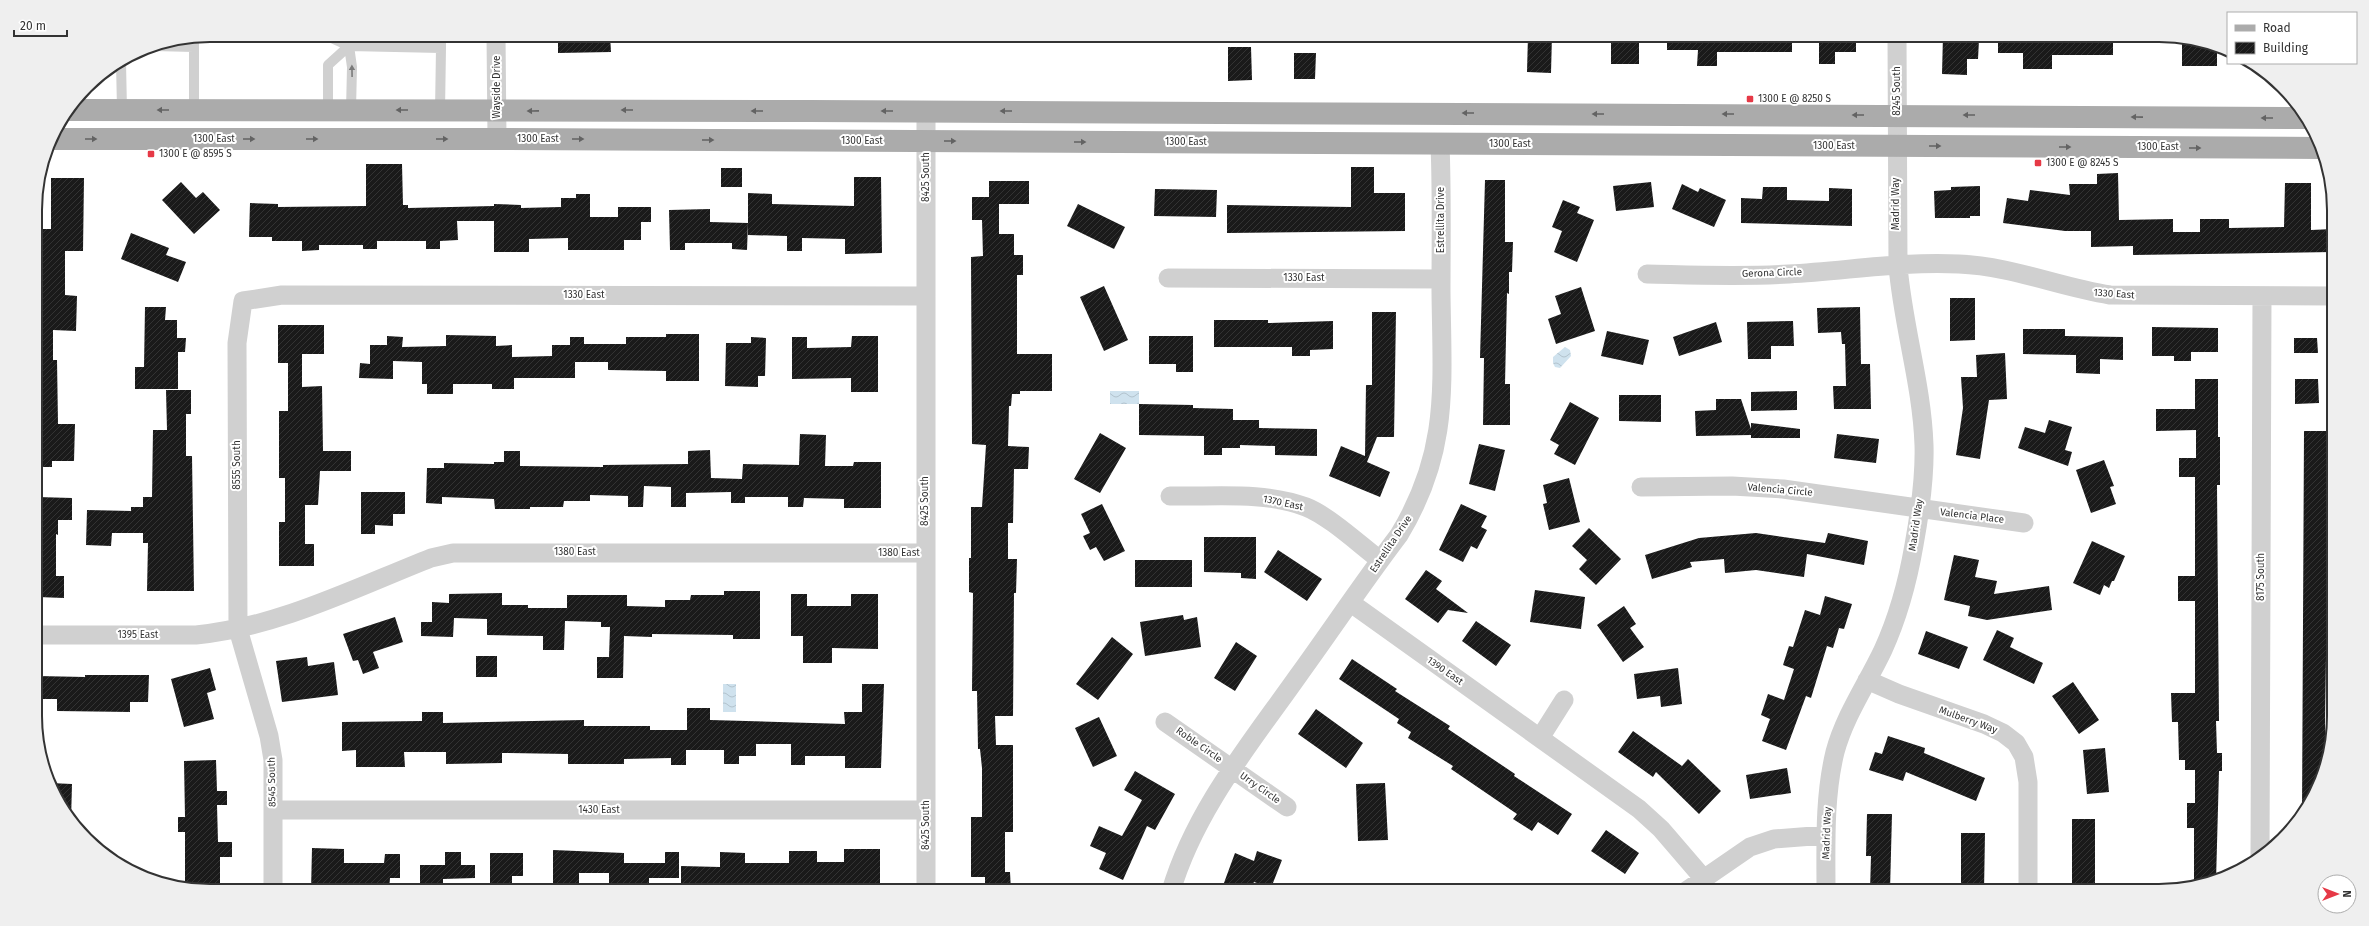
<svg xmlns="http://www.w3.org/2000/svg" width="2369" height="926" viewBox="0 0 2369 926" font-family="'Fira Sans',sans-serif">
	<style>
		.water { fill: url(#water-waves) }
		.building { fill: url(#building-hatch) }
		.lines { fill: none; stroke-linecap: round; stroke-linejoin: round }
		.service { stroke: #d0d0d0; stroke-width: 10 }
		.minor { stroke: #d0d0d0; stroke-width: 19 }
		.primary { stroke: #ababab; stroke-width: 22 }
		.oneway { fill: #7a7a7a }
		.oneway2 { fill: #636363 }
		.poi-dot { fill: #e63946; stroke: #fff; stroke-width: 1.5 }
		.labels { text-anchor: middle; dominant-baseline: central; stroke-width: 4; stroke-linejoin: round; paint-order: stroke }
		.street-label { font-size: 10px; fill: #333; stroke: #fff }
		.poi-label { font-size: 10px; fill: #333; stroke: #fff; text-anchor: start }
		.rim { fill: none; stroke: #333; stroke-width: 2 }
	</style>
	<defs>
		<pattern id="water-waves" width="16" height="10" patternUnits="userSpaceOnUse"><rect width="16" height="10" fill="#cfe2ee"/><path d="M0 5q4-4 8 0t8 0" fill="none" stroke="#b2c2cd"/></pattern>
		<pattern id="building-hatch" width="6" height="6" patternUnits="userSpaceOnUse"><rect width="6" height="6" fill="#1a1a1a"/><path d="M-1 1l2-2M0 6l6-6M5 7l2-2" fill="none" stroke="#333"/></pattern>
	</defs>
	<rect width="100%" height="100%" fill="#fff"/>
	<path class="water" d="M1565,347L1570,350L1571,356L1560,368L1555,367L1553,363V357Z
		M1110,391H1139V404H1110Z
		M723,684H736V712H723Z"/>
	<path class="building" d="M558,35H610L611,52L558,53Z
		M1528,35H1552L1551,73L1527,72Z
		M1611,35H1639V64H1611Z
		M1667,35H1792V52H1717V66H1697L1698,50H1667Z
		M1819,35H1856V52H1835V64H1819Z
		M1943,35H1966V40H1979L1978,59H1967V75L1942,74Z
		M1998,35H2113V55H2052V69H2023V53H1998Z
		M2182,39L2217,45V66H2182Z
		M1228,47H1251L1252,80L1228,81Z
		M1294,53H1316L1315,79H1294Z
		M366,164H402L403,205H408V208L494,206V204L521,205V208L561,207V198H576V194H590V217H618V207H651V222H641V240H624V250H568V238L529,239V252H494V221H457L458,240L440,241V249H426V241H377V249H363V245H319V250L302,251V241H272V237H249L250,203L278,204V207L366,206Z
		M1351,167H1374V193H1405V231L1227,233V205L1351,207Z
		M721,168H742V187H721Z
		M2118,173L2119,220L2173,219V232H2200V219H2229V228L2284,227L2285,183H2311V230L2333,229V252L2133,255V246L2091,247V231H2065L2003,223L2007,198L2028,201L2030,190L2070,195L2069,184H2097V174Z
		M854,177H881L882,253L845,254V239L802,238V251H787V236L748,235V193L772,194V204L854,206Z
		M51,178H84L83,251H65V295L77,296L76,331L53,330V360H57L58,424H75L74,461H52V467H37L36,295H41L43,229H51Z
		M1485,180H1505V242H1513L1512,272H1509V294L1507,293L1505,384H1510V425H1483L1484,358H1480Z
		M989,181H1029V204H999V234H1014V255H1023V275H1017V354H1052V391H1020V394H1012L1011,406H1009L1008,446L1029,447L1028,469H1014L1013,523H1008V559H1017L1016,593H1014L1013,716H995L996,745H1013V832H1005V872H1010L1011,891H985V877H971V817H982V768L980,749H978L977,691H972L973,593L969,592V558H971V507H982L986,445L972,444L971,257L983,256L982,220H972V197H989Z
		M181,182L196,198L203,192L220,210L194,234L162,200Z
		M1651,182L1654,207L1616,211L1613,186Z
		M1682,184L1698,192L1700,188L1726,200L1714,227L1672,209Z
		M1980,186V216H1970V218H1935L1934,191L1951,190V187Z
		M1763,187H1787V200L1829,201V188L1852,189V226L1741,223V198L1762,199Z
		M1155,189L1217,190L1216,217L1154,216Z
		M1563,200L1580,207L1577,213L1594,220L1577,262L1554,252L1562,231L1552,227Z
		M1078,204L1125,227L1114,249L1067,226Z
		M710,209V222L748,223L747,250L732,249V243H685V250H670L669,210Z
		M131,233L169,248L166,255L186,262L178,282L121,259Z
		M1104,286L1128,340L1104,351L1080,297Z
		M1581,287L1595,331L1556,344L1548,319L1561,314L1555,296Z
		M1950,298H1975V340L1950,341Z
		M145,307H166L165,320H177V338H186L185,352H178V389H135V367H144Z
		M1860,307L1861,364H1870L1871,409H1834L1833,386H1846L1845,344H1842L1841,332L1818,333L1817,308Z
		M1372,312H1396L1394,437H1377L1367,462L1390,472L1380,497L1329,476L1341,446L1365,456L1366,385H1372Z
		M1214,320H1268V323L1333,321V349L1310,350V356H1292V347H1214Z
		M1793,321L1794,346H1771V359H1748L1747,322Z
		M1716,322L1722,342L1679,356L1673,337Z
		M278,325H324V354H302V387L322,386L323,451H351V471H320L318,505H305V544H314V566H279V522H285V478H279V411H288V363H278Z
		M2152,327L2218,328V352H2191V361H2174V356H2152Z
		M2023,329H2065V336L2123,337V360L2100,359V374L2076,373V355L2023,354Z
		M1607,331L1649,340L1643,365L1601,356Z
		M666,334H699V381H666V371L608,370V362H575V378H514V389H492V384H453V394H427V384H422V362L393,361V379L359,378L360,363L370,364V345H387V336L403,337L402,347L446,346V335L496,336V346L512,345V357L552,356V345H570V337H584V344H626V337H666Z
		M852,336H878V392H851V378L792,379V337H807V348L851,347Z
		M1149,336H1193V372H1176V364H1149Z
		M751,337L766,338L765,376H758V387L725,386L726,343H751Z
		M2294,338H2317L2318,353H2294Z
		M2005,353L2007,399L1989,400L1980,459L1956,455L1963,408L1961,377H1977L1976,355Z
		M2195,379H2218V437H2220V485H2217L2219,721H2216L2217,753H2222V771H2219L2216,881L2194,886V828H2187V803H2195V770H2185V760H2179L2178,722H2172L2171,693H2195V601H2178V576H2195V477H2179V458H2196V430L2156,431V409H2195Z
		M2295,379H2318L2319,403L2295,404Z
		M166,390H191V414H186V456H192L194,591H147L148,543H143V533H112L111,546L86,545L87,510L131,511V507H143V497H152L153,430H167Z
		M1797,391V410L1751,411V392Z
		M1619,395H1661V422L1619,421Z
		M1716,399H1741L1751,429V423L1800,429V438H1751V435L1696,436L1695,411L1716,410Z
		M1570,402L1599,418L1575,465L1554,454L1559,445L1550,440Z
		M1139,404L1193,405V408L1233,409V420H1259V428L1317,429V456L1275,455V446L1240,445V448H1222V455H1204V436L1139,435Z
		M2049,420L2072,427L2065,450L2072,452L2068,466L2018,448L2025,427L2045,433Z
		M2304,431H2327V454H2333V477H2326V572H2334V591H2327L2325,724L2326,743H2329L2325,772L2302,815Z
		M1100,433L1126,448L1100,493L1074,479Z
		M800,434L826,435L825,466H853L854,462H881V508H844V499L804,498L803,507H788V497H745V503H731V492L686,493V507H671V487L644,486L643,507H628V496L590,495V501H564L563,507H530V509H495L494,499L442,497V504L426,503L427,468H444V463L494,464V462H504V451H520V466L603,467V465L688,464V451L710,450L711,478L742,479L743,464L799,465Z
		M1837,434L1879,439L1876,463L1834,458Z
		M1479,444L1505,450L1495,491L1469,484Z
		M2104,460L2114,486L2110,487L2116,504L2091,513L2076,470Z
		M1569,478L1580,522L1549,530L1543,504L1547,503L1543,485Z
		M361,492H405V514H393V526L375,525V534H361Z
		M37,497L72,498V520H58V535L56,534V576H64V598L38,597Z
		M1102,504L1125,551L1104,561L1096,547L1090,550L1083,536L1090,533L1081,514Z
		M1461,504L1487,516L1481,527L1487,530L1477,549L1471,546L1463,562L1439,550Z
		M1589,528L1621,559L1596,585L1579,569L1587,560L1572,546Z
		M1756,533L1825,543L1828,533L1868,541L1864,565L1807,554L1804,577L1756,570L1725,573L1724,559L1690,562L1692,567L1652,579L1645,555L1699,538Z
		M1204,537H1256V579L1241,578V573L1204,572Z
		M2092,541L2125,556L2114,581H2112L2109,588L2104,585L2100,595L2073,583Z
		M1278,550L1322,579L1307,601L1264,572Z
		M1954,555L1979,560L1975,577L1997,581L1994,594L2049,586L2052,610L1987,620L1968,616L1970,606L1944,600Z
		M1135,560H1192V587H1135Z
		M1426,570L1442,581L1436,589L1468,613L1448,610L1438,623L1405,599Z
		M1535,590L1585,597L1581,629L1530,622Z
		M724,591H760V639H733V635L652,634V637L624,636L623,678H597V657H609L610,627H601V622L565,621L564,650H543V636L487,635V619L454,618L453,637L421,636V622H432V602L449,603V594L502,593V605H528V608H567V595H627V606L665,607V600H690L691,595H724Z
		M791,594H807V606H851V594H878V649L832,648V663H803V636H791Z
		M1825,596L1852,604L1844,629L1839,628L1833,648L1827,646L1811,698L1806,696L1786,750L1762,741L1770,719L1761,715L1768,694L1784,700L1794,669L1783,665L1789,646L1793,647L1805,610L1820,615Z
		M1624,606L1636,624L1630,628L1644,647L1623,662L1597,625Z
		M1183,615L1184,620L1197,617L1201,647L1145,656L1140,622Z
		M395,617L403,642L373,652L379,668L363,674L358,660L353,661L343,634Z
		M1476,621L1511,645L1496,666L1462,641Z
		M1997,630L2014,638L2010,647L2043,663L2034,684L1983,660Z
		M1926,631L1968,647L1959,669L1918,654Z
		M1112,637L1133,654L1098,700L1076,684Z
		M1236,642L1257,656L1235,691L1214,678Z
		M476,656H497V677H476Z
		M307,657L308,666L334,662L338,695L282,702L276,661Z
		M1352,659L1397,689L1395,691L1450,726L1448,729L1515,774L1514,776L1572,814L1558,835L1538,822L1532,831L1513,819L1517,814L1451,769L1453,766L1408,738L1411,732L1397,723L1399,719L1339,679Z
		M210,668L216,690L207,693L214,719L184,727L171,679Z
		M1678,668L1682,704L1661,707L1660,696L1637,699L1634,674Z
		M85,675H149L148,702H130V712L57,711V699H38V676L85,677Z
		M2073,682L2099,720L2079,734L2052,696Z
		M862,684H884L881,768H845V756H805V765H791V744H756V756H739V764H724V750H686V765H671V758L624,759V764H568V754L502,753V763L446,764V752H404L405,767H356V750L342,751V722L422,721V712H443V723L584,720V726H650V730H687V708H710V720L845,724L844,712H862Z
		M1316,709L1363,743L1346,768L1298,734Z
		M1099,717L1117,756L1093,767L1075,728Z
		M1633,731L1682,766L1688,759L1721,791L1699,814L1656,772L1653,777L1618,752Z
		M1888,736L1925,748L1924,753L1985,778L1976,801L1906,772L1903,781L1869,770L1875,752L1882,754Z
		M2105,748L2109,792L2087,794L2083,750Z
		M216,760L217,791H227V805H217L218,842H232V857H220V891H210L185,887V832H178V817H185L184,761Z
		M1787,768L1791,793L1750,799L1746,775Z
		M1135,771L1175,794L1155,830L1147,826L1123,880L1099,869L1106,853L1090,846L1099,826L1122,836L1142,800L1124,790Z
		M50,783L72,784L71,821L53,793Z
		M1385,783L1388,840L1358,841L1356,784Z
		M1867,814H1892L1890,891H1870L1871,856H1866Z
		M2072,819H2095V891H2072Z
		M1606,830L1639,853L1625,874L1591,851Z
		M1961,833H1985L1984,891H1961Z
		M312,848L344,849V863H384L385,854H400V878H390L389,891H311Z
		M844,849H880V891H681V866L720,867V852L745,853V863H789V851H817V862H844Z
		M553,850L624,853V863H665V852H679V878H649V891H609V873H579V891H553Z
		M1257,851L1282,860L1271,888L1254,882L1251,891H1221L1235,853L1254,861Z
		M445,852H461V865H475V878L443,879V891H420V865H445Z
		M490,853H523V876H512V891H490Z"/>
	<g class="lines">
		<path class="service" d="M325,35L349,46L441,48L440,111
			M349,35V46
			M441,35V48
			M154,46L194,47
			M121,62L122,110
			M194,110V38
			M328,110V65L349,46L352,67L351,110"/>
		<path class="minor" d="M496,35L497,139
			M1647,274C1694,275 1742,277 1789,274C1846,271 1902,261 1959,264C2011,266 2059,287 2110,295L2333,296
			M1168,278L1441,279
			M1641,487L1732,486L1783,489L2024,523
			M1170,496C1214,497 1264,491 1306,507C1329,516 1360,545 1380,560
			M1351,603L1639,809L1661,829L1704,879
			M38,635H196C278,627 355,588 431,558L453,553H925
			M1867,680L1899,694L1984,724L2003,733L2016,743L2024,757L2028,782V891
			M1165,722L1287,807
			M1540,738L1564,700
			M273,810H926
			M2260,857L2262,296
			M273,891V760L269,736L238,629L237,343L243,301L282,295L926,296
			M926,891V111
			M1171,891C1195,810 1250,744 1298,676C1332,629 1364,581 1399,535C1450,451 1442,386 1441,292C1441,243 1442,193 1440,144
			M1686,891L1750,847L1774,839L1826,835
			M1826,891C1826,845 1824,797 1835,752C1845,715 1867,684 1883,650C1898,617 1908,580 1914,545C1920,512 1925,478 1924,445C1922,385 1903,326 1898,266L1897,35"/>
		<path class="primary" d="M70,110L811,111L2306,118
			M52,139H497L2321,148"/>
	</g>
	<defs><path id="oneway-solid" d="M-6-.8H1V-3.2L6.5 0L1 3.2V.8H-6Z"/></defs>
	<use class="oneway" href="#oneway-solid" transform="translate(352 71) rotate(-91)"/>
	<g class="oneway2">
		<use href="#oneway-solid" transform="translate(163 110) rotate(180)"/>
		<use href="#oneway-solid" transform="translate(402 110) rotate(-180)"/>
		<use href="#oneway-solid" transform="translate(627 110) rotate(-180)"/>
		<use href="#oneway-solid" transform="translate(533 111) rotate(179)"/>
		<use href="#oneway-solid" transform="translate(757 111) rotate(-180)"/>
		<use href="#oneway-solid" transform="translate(887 111) rotate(-180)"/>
		<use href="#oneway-solid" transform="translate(1006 111) rotate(-180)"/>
		<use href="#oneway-solid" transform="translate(1468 113) rotate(-180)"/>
		<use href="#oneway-solid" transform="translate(1598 114) rotate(-180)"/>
		<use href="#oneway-solid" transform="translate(1728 114) rotate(-180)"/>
		<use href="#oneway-solid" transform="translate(1858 115) rotate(-180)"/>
		<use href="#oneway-solid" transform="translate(1969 115) rotate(-180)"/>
		<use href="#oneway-solid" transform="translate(2137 117) rotate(-179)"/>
		<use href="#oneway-solid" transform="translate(2267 118) rotate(-180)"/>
		<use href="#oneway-solid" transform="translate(91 139)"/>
		<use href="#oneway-solid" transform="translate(249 139)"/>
		<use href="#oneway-solid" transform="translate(312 139)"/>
		<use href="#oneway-solid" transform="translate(442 139)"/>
		<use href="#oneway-solid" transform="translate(578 139)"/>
		<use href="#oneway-solid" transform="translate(708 140)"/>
		<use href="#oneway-solid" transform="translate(950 141)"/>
		<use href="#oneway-solid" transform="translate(1080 142)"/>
		<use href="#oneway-solid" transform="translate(1935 146)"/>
		<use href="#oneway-solid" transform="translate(2065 147)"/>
		<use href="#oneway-solid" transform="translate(2195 148)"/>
	</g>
	<g class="poi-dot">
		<rect x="1746" y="95" width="8" height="8" rx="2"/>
		<rect x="147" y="150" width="8" height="8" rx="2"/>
		<rect x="2034" y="159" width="8" height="8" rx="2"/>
	</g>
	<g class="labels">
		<g class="street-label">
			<text transform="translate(497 87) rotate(-90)">Wayside Drive</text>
			<text transform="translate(1897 91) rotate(-90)">8245 South</text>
			<text x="214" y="139">1300 East</text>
			<text x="538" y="139">1300 East</text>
			<text x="862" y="141">1300 East</text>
			<text x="1186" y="142">1300 East</text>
			<text x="1510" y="144">1300 East</text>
			<text x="1834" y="146">1300 East</text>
			<text x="2158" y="147">1300 East</text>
			<text transform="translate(926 177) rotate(-90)">8425 South</text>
			<text transform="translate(1896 204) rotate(-90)">Madrid Way</text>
			<text transform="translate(1441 220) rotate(-90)">Estrellita Drive</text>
			<text transform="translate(1772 273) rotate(-2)">Gerona Circle</text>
			<text x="1304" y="278">1330 East</text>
			<text transform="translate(2114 294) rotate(4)">1330 East</text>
			<text x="584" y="295">1330 East</text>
			<text transform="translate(237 465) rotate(-90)">8555 South</text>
			<text transform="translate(1780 490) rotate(5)">Valencia Circle</text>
			<text transform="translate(925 501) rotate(-90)">8425 South</text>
			<text transform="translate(1283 503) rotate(12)">1370 East</text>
			<text transform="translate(1972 516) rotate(7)">Valencia Place</text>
			<text transform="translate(1916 525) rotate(-82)">Madrid Way</text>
			<text transform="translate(1391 544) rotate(-56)">Estrellita Drive</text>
			<text x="575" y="552">1380 East</text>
			<text x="899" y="553">1380 East</text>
			<text transform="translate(2261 577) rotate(-90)">8175 South</text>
			<text x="138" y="635">1395 East</text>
			<text transform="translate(1445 671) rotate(35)">1390 East</text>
			<text transform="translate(1968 720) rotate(20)">Mulberry Way</text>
			<text transform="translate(1199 745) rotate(35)">Roble Circle</text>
			<text transform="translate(272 782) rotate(-91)">8545 South</text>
			<text transform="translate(1260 788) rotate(35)">Urry Circle</text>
			<text x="599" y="810">1430 East</text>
			<text transform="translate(926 825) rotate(-90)">8425 South</text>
			<text transform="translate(1827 833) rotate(-88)">Madrid Way</text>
		</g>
		<g class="poi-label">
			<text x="1758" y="99">1300 E @ 8250 S</text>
			<text x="159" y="154">1300 E @ 8595 S</text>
			<text x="2046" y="163">1300 E @ 8245 S</text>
		</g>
	</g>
	<path d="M0 0H2369V926H0ZM210 42H2159A168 168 0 0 1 2327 210V716A168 168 0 0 1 2159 884H210A168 168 0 0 1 42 716V210A168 168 0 0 1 210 42Z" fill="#efefef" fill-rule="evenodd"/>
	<path class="rim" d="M210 42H2159A168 168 0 0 1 2327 210V716A168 168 0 0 1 2159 884H210A168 168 0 0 1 42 716V210A168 168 0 0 1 210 42Z"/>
	<rect x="2227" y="12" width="130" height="52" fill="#ffffff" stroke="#adadad"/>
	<rect x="2235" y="25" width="20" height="6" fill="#ababab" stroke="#adadad"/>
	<text x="2263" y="32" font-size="12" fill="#333333">Road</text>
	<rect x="2235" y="42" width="20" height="12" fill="url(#building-hatch)" stroke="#adadad"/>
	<text x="2263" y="52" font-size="12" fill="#333333">Building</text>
	<g transform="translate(2337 894) rotate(90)"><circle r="19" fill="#ffffff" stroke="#adadad"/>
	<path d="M0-3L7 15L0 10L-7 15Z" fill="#e63946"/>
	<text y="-6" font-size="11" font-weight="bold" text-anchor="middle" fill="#333333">N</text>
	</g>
	<path d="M14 30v6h53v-6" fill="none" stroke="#333333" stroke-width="2"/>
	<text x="20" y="30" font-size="12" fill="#333333" stroke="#ffffff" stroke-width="3" paint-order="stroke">20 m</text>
</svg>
